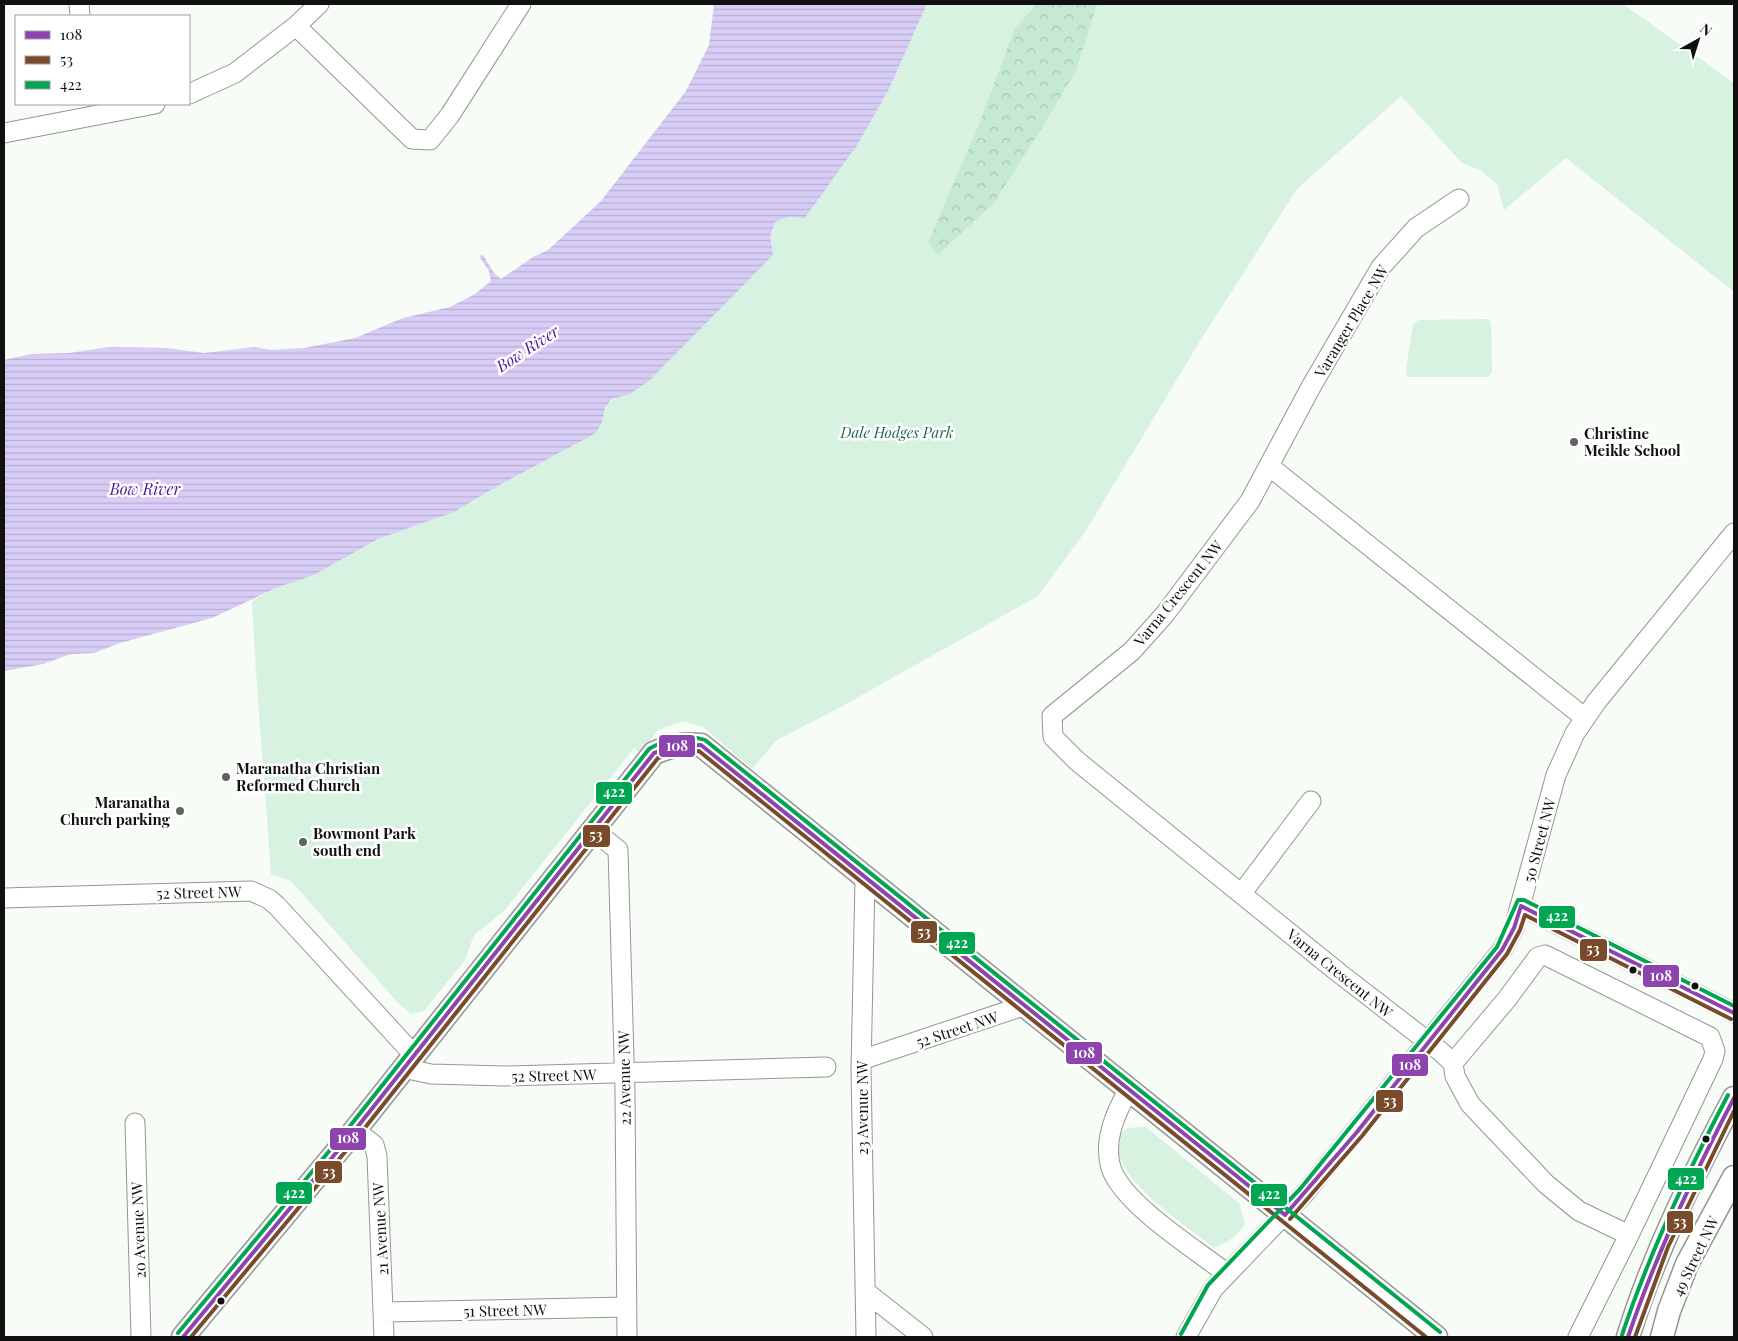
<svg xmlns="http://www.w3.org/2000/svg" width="1738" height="1341" viewBox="0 0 1738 1341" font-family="'Playfair Display',serif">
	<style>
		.grass { fill: #d7f2e0 }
		.forest { fill: url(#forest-crowns) }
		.water { fill: url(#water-rules) }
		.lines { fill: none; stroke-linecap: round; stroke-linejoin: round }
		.minor-casing { stroke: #949694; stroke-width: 21 }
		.tertiary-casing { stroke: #949694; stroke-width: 25 }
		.minor { stroke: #fefffe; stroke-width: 19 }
		.tertiary { stroke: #fefffe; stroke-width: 22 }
		.bus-1-casing { stroke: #fff; stroke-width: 8 }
		.bus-2-casing { stroke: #fff; stroke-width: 8 }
		.bus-3-casing { stroke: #fff; stroke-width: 8 }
		.bus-1 { stroke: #8e44ad; stroke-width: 4 }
		.bus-2 { stroke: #7a4b2a; stroke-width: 4 }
		.bus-3 { stroke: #00a651; stroke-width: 4 }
		.poi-dot { fill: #616360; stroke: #fff; stroke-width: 2 }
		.bus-dot { fill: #101010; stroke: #fff; stroke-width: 2 }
		.labels { text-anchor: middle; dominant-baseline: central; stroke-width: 5; stroke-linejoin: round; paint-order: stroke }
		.street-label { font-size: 15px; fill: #101010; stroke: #fff }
		.park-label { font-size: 15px; font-style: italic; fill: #206852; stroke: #fff }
		.poi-label { font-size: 15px; font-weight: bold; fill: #101010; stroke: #fff; text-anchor: start }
		.water-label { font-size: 16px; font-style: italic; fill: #4719a2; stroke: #fff }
		.line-badge { stroke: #fff; stroke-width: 2 }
		.badge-label { font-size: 14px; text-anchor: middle; font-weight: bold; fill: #fff }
	</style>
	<defs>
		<pattern id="forest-crowns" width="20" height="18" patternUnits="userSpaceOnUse" patternTransform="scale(1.25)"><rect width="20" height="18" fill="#c5e9d4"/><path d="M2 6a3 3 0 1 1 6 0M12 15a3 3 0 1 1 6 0" fill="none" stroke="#a8c7b5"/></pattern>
		<pattern id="water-rules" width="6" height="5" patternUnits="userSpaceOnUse" patternTransform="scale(1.25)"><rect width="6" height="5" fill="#d7cdf6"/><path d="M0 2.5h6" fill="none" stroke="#b8afd2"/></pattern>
	</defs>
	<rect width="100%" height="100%" fill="#f8fcf6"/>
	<path class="grass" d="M927,4H1623L1734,83V292L1566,158L1504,210L1497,184L1480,170L1462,163L1401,96L1297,189L1200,341L1087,529L1038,596L839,708L777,740L752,769L703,727L683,721L658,730L640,753L634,748L504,911L474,935L465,960L424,1011L411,1014L398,1003L291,881L271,874C265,783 256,692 252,601L276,588L314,575L378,539L454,512L602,422C605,404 612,397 630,394L770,237L775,222L788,217L805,218L858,144L889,89Z
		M1479,319H1488L1491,322L1492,372L1488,377H1407L1406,369L1413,324L1419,320Z
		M1146,1127L1240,1204L1245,1224C1237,1237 1227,1242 1214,1248C1185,1224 1117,1182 1117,1143C1117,1127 1134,1127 1146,1127Z"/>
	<path class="forest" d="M1037,4H1097L1076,71L1034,140L994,203L938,255L928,243L978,127L1015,28Z"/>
	<path class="water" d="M714,4H927L889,89L858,144L805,218L788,217L775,222L770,237L773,255L650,380L630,394L612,399L605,408L602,422L596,433L494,488L454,512L378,539L314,575L276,588L212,618L120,643L94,653L71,654L43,664L4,671V360L31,354L69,353L109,347L167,348L204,353L255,347L271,350L304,348L355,338L403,318L450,307L475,294L491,281L489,271L479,256L483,255L494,273L501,279L533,257L548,250L601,201L686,91L709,45Z"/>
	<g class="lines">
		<g class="minor-casing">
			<path id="minor" d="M79,4L80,16
				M296,26L412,139L430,140L450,115L521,4
				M189,94L235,73L296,26L319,4
				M4,133L155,104
				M1459,199L1416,228L1381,267L1312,385L1250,501L1165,614L1132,651L1052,716L1053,737L1077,761L1339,973L1440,1051L1453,1063L1455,1076L1470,1104L1546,1184L1579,1211L1629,1235L1578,1337
				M1269,466L1585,718
				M593,830L618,850L625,1093L627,1337
				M865,879L861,1070L866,1337
				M1242,893L1311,801
				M4,898L251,891L269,899L277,906L414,1055
				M1521,906L1734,1013
				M861,1060L1023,1006
				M1453,1063L1507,999L1538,957L1545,955L1710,1037L1715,1051L1713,1059L1629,1235
				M403,1068L431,1074L504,1076L826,1067
				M1128,1091C1115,1114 1103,1141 1111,1168C1123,1204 1195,1249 1226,1273
				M135,1123L141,1337
				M355,1130L374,1145L377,1156L384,1337
				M866,1292L923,1337
				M384,1312L626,1307
				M1186,1337L1213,1289L1305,1193L1502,950L1514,928L1556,775L1575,733L1597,701L1734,533"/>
		</g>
		<g class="tertiary-casing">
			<path id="tertiary" d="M183,1337L355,1130L654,753C670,746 683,743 701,745L1436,1337
				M1628,1337C1654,1253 1693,1175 1734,1098
				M1662,1337L1669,1311L1687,1264L1734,1177"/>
		</g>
		<use href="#minor" class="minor"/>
		<use href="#tertiary" class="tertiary"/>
		<g class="bus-1-casing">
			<path id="bus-1" d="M1521,906L1734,1013
				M1285,1215L1357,1132L1502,950L1514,928L1521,906
				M183,1337L355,1130L654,753L677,746L701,745L1285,1215
				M1628,1337C1656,1254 1693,1176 1734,1098"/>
		</g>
		<g class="bus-2-casing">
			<path id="bus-2" d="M1290,1219L1362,1136L1507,954L1520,930L1525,915L1731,1019
				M191,1337L360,1134L658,758L678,752L699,751L1426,1337
				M1635,1337L1668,1247L1734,1111"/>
		</g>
		<g class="bus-3-casing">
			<path id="bus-3" d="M178,1333L350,1126L649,749C663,740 689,734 705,740L1440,1332
				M1181,1334L1208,1285L1300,1189L1497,947L1518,900H1524L1734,1006
				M1622,1335C1650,1251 1687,1173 1728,1095"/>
		</g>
		<use href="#bus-1" class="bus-1"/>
		<use href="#bus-2" class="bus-2"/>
		<use href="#bus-3" class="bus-3"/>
	</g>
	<g class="poi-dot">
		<circle cx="1574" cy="442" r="5"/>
		<circle cx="226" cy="777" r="5"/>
		<circle cx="180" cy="811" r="5"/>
		<circle cx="303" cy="842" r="5"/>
	</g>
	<g class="bus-dot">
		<circle cx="1633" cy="970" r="4.5"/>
		<circle cx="1695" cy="986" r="4.5"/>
		<circle cx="1706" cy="1139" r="4.5"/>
		<circle cx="221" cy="1301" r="4.5"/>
	</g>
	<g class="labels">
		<g class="street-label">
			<text transform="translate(1351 321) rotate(-59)">Varanger Place NW</text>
			<text transform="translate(1178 593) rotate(-51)">Varna Crescent NW</text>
			<text transform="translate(1539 840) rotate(-75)">50 Street NW</text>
			<text transform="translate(199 892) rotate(-1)">52 Street NW</text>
			<text transform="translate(1340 973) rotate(39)">Varna Crescent NW</text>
			<text transform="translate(957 1029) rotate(-18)">52 Street NW</text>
			<text transform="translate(554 1075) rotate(-1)">52 Street NW</text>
			<text transform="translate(624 1078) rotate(-91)">22 Avenue NW</text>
			<text transform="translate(862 1108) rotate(-90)">23 Avenue NW</text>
			<text transform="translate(380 1229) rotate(-93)">21 Avenue NW</text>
			<text transform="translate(138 1230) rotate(-92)">20 Avenue NW</text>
			<text transform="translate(1695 1256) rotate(-64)">49 Street NW</text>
			<text transform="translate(505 1310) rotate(-1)">51 Street NW</text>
		</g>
		<g class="park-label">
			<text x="897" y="432">Dale Hodges Park</text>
		</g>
		<g class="poi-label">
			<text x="1584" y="433">Christine<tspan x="1584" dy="17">Meikle School</tspan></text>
			<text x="236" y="768">Maranatha Christian<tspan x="236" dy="17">Reformed Church</tspan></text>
			<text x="170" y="802" text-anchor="end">Maranatha<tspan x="170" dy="17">Church parking</tspan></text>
			<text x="313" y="833">Bowmont Park<tspan x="313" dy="17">south end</tspan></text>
		</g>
		<g class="water-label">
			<text transform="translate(527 348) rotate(-33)">Bow River</text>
			<text x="145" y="488">Bow River</text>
		</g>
	</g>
	<g class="line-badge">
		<rect x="658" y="734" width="38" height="24" rx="5" fill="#8e44ad"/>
		<rect x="595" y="781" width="38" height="24" rx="5" fill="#00a651"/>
		<rect x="582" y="824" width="29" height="24" rx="5" fill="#7a4b2a"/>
		<rect x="1538" y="905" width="38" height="24" rx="5" fill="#00a651"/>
		<rect x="910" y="920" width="28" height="24" rx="5" fill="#7a4b2a"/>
		<rect x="938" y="931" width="38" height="24" rx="5" fill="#00a651"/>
		<rect x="1579" y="938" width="29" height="24" rx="5" fill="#7a4b2a"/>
		<rect x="1642" y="964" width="38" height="24" rx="5" fill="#8e44ad"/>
		<rect x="1065" y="1041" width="38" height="24" rx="5" fill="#8e44ad"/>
		<rect x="1391" y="1053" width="38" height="24" rx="5" fill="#8e44ad"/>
		<rect x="1375" y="1089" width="29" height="24" rx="5" fill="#7a4b2a"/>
		<rect x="329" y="1127" width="38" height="24" rx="5" fill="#8e44ad"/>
		<rect x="314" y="1160" width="29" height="24" rx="5" fill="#7a4b2a"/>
		<rect x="1667" y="1167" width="38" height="24" rx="5" fill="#00a651"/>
		<rect x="275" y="1181" width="38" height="24" rx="5" fill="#00a651"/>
		<rect x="1250" y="1183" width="38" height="24" rx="5" fill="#00a651"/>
		<rect x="1666" y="1210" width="28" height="24" rx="5" fill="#7a4b2a"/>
	</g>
	<g class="badge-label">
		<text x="677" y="751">108</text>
		<text x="614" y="797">422</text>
		<text x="596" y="840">53</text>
		<text x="1557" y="921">422</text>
		<text x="924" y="937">53</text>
		<text x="957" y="948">422</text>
		<text x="1593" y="954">53</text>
		<text x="1661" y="981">108</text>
		<text x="1084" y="1058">108</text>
		<text x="1410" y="1070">108</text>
		<text x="1390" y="1106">53</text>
		<text x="348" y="1143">108</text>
		<text x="329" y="1177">53</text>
		<text x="1686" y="1184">422</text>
		<text x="294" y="1198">422</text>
		<text x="1269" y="1199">422</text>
		<text x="1680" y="1227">53</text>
	</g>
	<rect width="1738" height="1341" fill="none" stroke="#101010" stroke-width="10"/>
	<rect x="15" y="15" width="175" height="90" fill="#ffffff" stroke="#9f9f9f"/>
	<rect x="25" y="31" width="25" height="8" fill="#8e44ad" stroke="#9f9f9f"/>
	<text x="60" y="40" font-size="15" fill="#101010">108</text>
	<rect x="25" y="56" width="25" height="8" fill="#7a4b2a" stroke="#9f9f9f"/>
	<text x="60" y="65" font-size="15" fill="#101010">53</text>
	<rect x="25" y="81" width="25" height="8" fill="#00a651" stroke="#9f9f9f"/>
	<text x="60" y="90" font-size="15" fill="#101010">422</text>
	<g transform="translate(1698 40) rotate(39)" stroke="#ffffff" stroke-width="4" paint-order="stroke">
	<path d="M0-4L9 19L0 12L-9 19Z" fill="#101010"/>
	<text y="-8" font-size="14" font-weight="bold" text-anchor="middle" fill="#101010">N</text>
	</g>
</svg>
